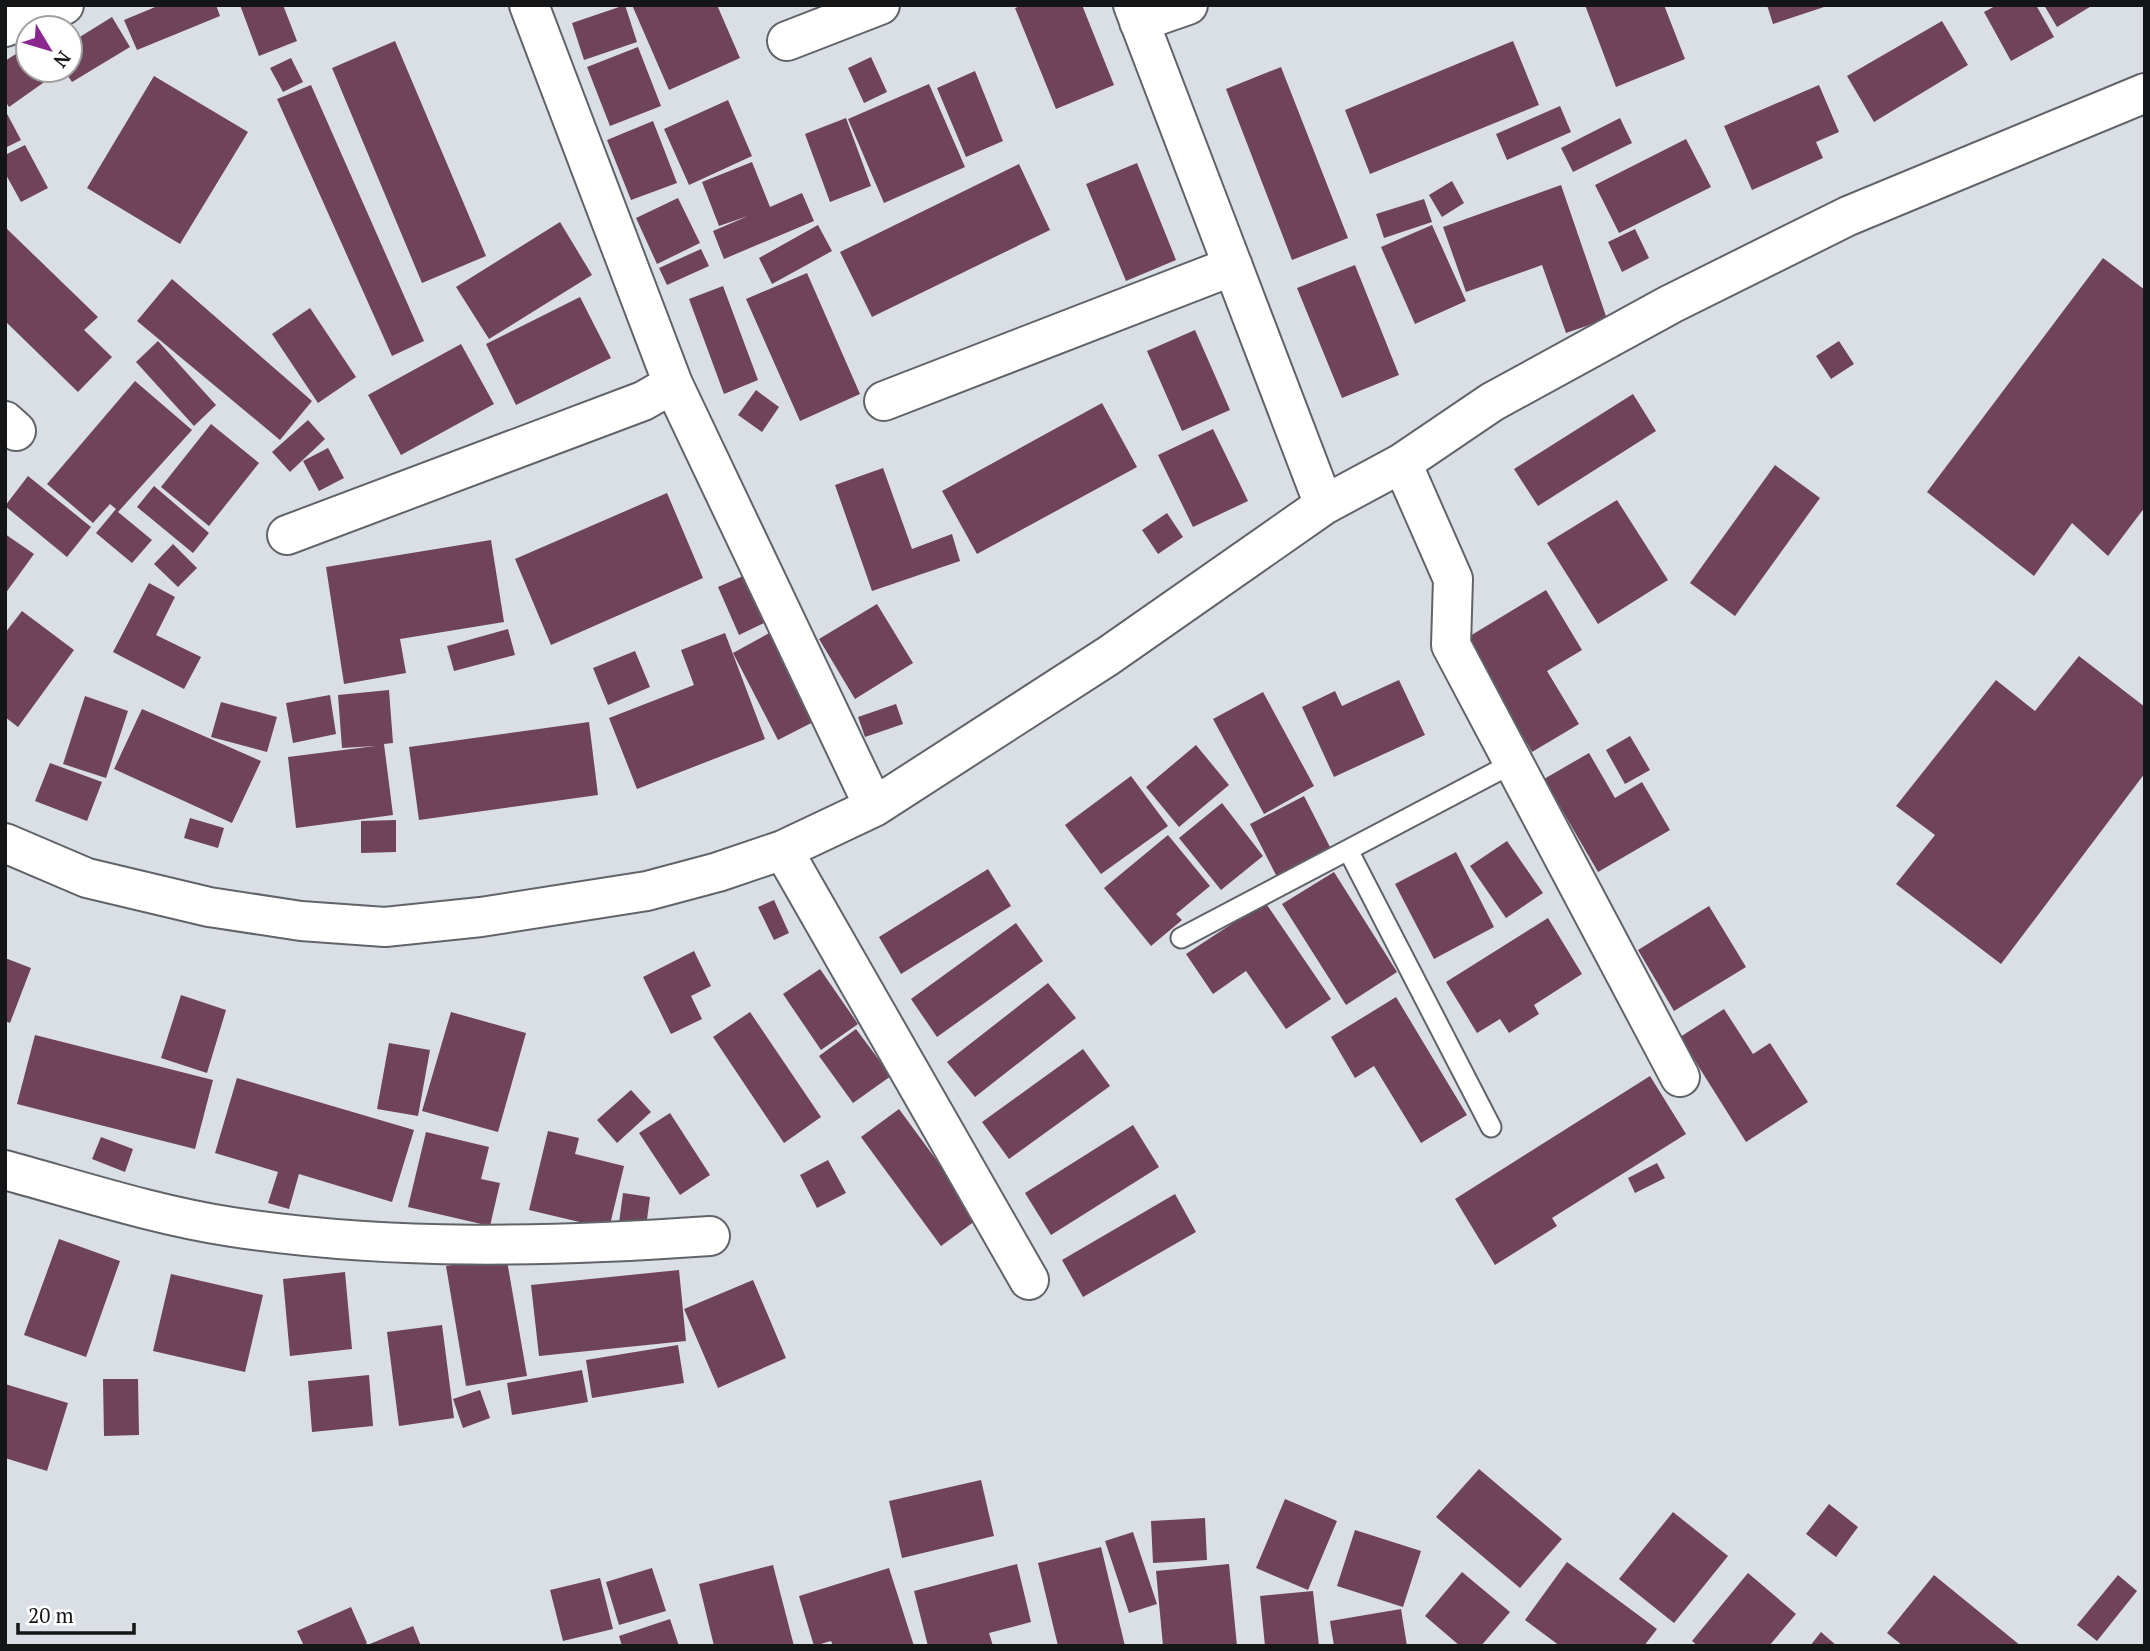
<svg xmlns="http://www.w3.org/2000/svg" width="2150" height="1651" viewBox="0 0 2150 1651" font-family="'PT Serif',serif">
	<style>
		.building { fill: #6f4359 }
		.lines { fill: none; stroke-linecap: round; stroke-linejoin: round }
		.lane-casing { stroke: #606469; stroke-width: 23 }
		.street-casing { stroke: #606469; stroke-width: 42 }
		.lane { stroke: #fff; stroke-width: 19 }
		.street { stroke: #fff; stroke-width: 38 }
	</style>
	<rect width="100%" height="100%" fill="#dadfe5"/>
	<path class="building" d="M160,5H216L220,16L137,50L124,20Z
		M240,5H283L297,41L259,56Z
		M625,5L637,42L584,60L572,23Z
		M632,5H717L740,58L669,90Z
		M1023,5H1082L1114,85L1056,109L1015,8Z
		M1585,5H1664L1685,59L1616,87Z
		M1767,5H1827V6L1773,24Z
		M1997,5H2036L2054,37L2011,61L1984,12Z
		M2044,5H2093L2057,27Z
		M112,17L130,47L72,82L64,70H70V43Z
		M1942,21L1968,65L1874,122L1847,76Z
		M395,41L486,256L422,283L332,68Z
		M1513,41L1539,105L1370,174L1345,110Z
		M28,46V70H45L50,78L9,107L5,101V61Z
		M638,47L661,106L610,126L587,67Z
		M871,57L887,92L864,103L848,68Z
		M291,58L303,82L283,92L270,68Z
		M1281,67L1348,238L1292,260L1226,89Z
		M975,71L1003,141L966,157L937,88Z
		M154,76L248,132L180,244L87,188Z
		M929,84L965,167L884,203L848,119Z
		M311,85L424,341L392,356L277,99Z
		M1819,85L1839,132L1816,142L1823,158L1752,190L1724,126Z
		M728,100L752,156L689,185L664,129Z
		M1560,106L1571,132L1507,160L1496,134Z
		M5,110L21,140L5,148Z
		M846,118L871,186L830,202L805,134Z
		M1620,118L1632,143L1573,172L1561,148Z
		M653,121L677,183L631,200L607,140Z
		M1686,139L1711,187L1619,233L1595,185Z
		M25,145L48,188L21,202L5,173V155Z
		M752,162L770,207L802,193L814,221L724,259L713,231L748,216L719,226L702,182Z
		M1137,163L1176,260L1126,281L1086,184Z
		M1019,164L1050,230L872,317L840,252Z
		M1452,181L1464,203L1442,217L1429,195Z
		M1561,185L1607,319L1566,333L1542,265L1466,292L1443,227Z
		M678,198L700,243L657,264L636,218Z
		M1424,199L1432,222L1384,238L1376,214Z
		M560,222L592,275L489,339L456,287Z
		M818,225L832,251L772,284L759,258Z
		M1432,225L1466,301L1415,324L1381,247Z
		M5,227L98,317L84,330L112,357L78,392L5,321Z
		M1635,229L1649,258L1622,272L1608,242Z
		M701,249L709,266L667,285L659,268Z
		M2103,258L2145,290V507L2108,556L2072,523L2034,576L1927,492Z
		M1355,265L1399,375L1342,398L1297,288Z
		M807,273L860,394L800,421L746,299Z
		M172,279L312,401L280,440L137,321Z
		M723,286L758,380L724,394L689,299Z
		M580,297L611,358L516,405L486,344Z
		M310,308L356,377L318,403L272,334Z
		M1195,330L1230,410L1182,431L1147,351Z
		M158,341L216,405L194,426L136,362Z
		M1839,341L1854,364L1831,379L1816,356Z
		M461,344L494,404L401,455L368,395Z
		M135,381L192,430L118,512L152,540L132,563L96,533L116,509L110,504L93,523L47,484Z
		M756,390L779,407L762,432L738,415Z
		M1633,394L1656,431L1538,506L1514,469Z
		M1102,403L1137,467L977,554L942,491Z
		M308,420L325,439L290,472L272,452Z
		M211,424L259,463L209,526L161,487Z
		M1213,429L1248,501L1193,527L1158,455Z
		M328,448L344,478L319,491L303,461Z
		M1775,465L1820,498L1735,616L1690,583Z
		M883,468L912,549L952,534L960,561L872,591L835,485Z
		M28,476L91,527L67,557L5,506Z
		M154,486L209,533L193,553L137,507Z
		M667,493L703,578L551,645L515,559Z
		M1617,500L1668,580L1598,624L1547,543Z
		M1167,513L1183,537L1158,554L1142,530Z
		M5,534L34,554L5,594Z
		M491,540L504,622L400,639L406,673L344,684L326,567Z
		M173,544L197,568L178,587L154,564Z
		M743,576L764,623L739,635L718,587Z
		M149,583L175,597L156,635L201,657L184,689L113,652Z
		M1546,590L1582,650L1547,671L1579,724L1532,752L1465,639Z
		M877,604L913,663L855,699L819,639Z
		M22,611L74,650L18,727L5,717V633Z
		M508,629L515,655L454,671L447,646Z
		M773,631L819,719L778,740L733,653Z
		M725,633L765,739L637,789L609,718L694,685L681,650Z
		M635,651L650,687L608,705L593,668Z
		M2079,656L2145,707V773L2001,964L1896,884L1935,835L1896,806L1996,680L2035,711Z
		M1399,680L1425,735L1334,777L1302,707L1335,691L1342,706Z
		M389,690L393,743L384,744L393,815L296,828L288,757L375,746L342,748L338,695Z
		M1263,692L1314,786L1264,814L1213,719Z
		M330,695L336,734L293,743L286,703Z
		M85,696L128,711L106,778L63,764Z
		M221,702L277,717L267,752L211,737Z
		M896,704L903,724L865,737L858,717Z
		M142,709L261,761L232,823L114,769Z
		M589,722L598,795L419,820L409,747Z
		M1630,736L1650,770L1625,784L1606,750Z
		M1196,745L1229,785L1179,827L1146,787Z
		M1589,753L1615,798L1642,782L1670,830L1598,872L1544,779Z
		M50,763L102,782L87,821L35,801Z
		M1131,776L1168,826L1101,874L1065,825Z
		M1304,796L1331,849L1277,877L1250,824Z
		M1222,803L1263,856L1221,890L1179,838Z
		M190,818L224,828L218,848L184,838Z
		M396,820V852L361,853V821Z
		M1168,835L1210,886L1176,914L1182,920L1151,946L1104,888Z
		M1507,841L1543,893L1506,918L1470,866Z
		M1456,852L1494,927L1434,959L1395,884Z
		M988,869L1011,906L901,974L879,937Z
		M1334,872L1397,972L1346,1005L1282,904Z
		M774,900L789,933L774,940L758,907Z
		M1265,902L1331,999L1286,1029L1246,971L1213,994L1186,954Z
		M1709,906L1746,967L1674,1011L1638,950Z
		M1548,918L1582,974L1534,1005L1539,1014L1509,1033L1500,1019L1477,1033L1446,982Z
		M1016,923L1043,961L937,1037L911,999Z
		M694,951L711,986L691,996L702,1019L671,1034L643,977Z
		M5,958L31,968L10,1023L5,1021Z
		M820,969L858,1024L821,1050L783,994Z
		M1048,983L1076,1018L975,1097L947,1062Z
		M181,995L226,1010L207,1073L161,1058Z
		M1396,997L1467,1115L1421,1143L1374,1066L1355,1078L1331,1037Z
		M1724,1009L1753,1054L1770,1043L1808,1102L1746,1142L1680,1037Z
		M451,1012L526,1033L498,1132L422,1111Z
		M750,1012L821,1117L784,1143L713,1037Z
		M856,1029L891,1076L853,1103L819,1056Z
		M35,1035L213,1080L195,1149L17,1104Z
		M389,1043L430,1050L418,1116L377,1109Z
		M1083,1049L1110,1086L1009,1159L982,1122Z
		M1650,1076L1686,1134L1552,1218L1557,1226L1495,1265L1455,1199Z
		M237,1078L414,1130L392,1202L299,1174L289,1209L268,1203L278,1172L215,1153Z
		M631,1090L651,1112L617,1143L597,1120Z
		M899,1109L979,1218L941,1246L861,1137Z
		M670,1113L710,1175L680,1195L639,1133Z
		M1133,1125L1159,1167L1051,1235L1025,1193Z
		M548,1131L579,1138L575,1154L624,1166L609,1229L529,1210Z
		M426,1132L489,1147L481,1179L500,1183L490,1226L408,1207Z
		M101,1137L133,1149L125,1172L92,1159Z
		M828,1160L846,1193L817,1208L800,1175Z
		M1657,1163L1665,1178L1635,1193L1628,1178Z
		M623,1193L650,1197L646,1227L619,1223Z
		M1175,1194L1196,1232L1083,1297L1062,1260Z
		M59,1239L120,1261L86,1357L24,1335Z
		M506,1255L527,1376L466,1386L446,1266Z
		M679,1270L686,1341L539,1356L531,1285Z
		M345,1272L352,1349L290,1356L283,1279Z
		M171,1274L263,1295L245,1372L153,1351Z
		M753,1280L786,1358L718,1388L684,1309Z
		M442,1325L454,1418L399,1426L387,1332Z
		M678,1345L684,1383L592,1398L586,1360Z
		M582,1370L588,1402L512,1415L507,1383Z
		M369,1375L373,1426L312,1432L308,1381Z
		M103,1379H138L139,1435L104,1436Z
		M5,1384L68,1403L47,1471L5,1458Z
		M480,1390L490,1418L463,1428L453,1399Z
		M1479,1469L1562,1539L1520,1588L1436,1517Z
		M981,1480L994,1536L902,1558L889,1501Z
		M1285,1499L1337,1521L1308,1590L1256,1568Z
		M1829,1504L1858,1527L1836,1557L1806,1534Z
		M1673,1512L1728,1556L1674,1623L1619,1579Z
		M1205,1518L1207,1560L1153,1563L1151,1521Z
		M1355,1530L1421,1551L1403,1607L1337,1586Z
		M1133,1532L1157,1604L1129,1613L1105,1541Z
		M1101,1547L1125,1646H1058L1038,1563Z
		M1567,1562L1657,1629L1644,1646H1560L1525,1620Z
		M1017,1564L1031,1622L989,1633L993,1646H928L914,1591Z
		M1229,1564L1237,1646H1163L1156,1571Z
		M773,1565L794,1646H714L699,1584Z
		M652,1568L666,1611L619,1625L606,1582Z
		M889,1568L914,1646H833L831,1641L814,1646L799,1596Z
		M1462,1572L1510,1612L1481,1646H1460L1425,1616Z
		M1748,1573L1796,1614L1769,1646H1698L1692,1641Z
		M1934,1575L2021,1646H1903L1887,1633Z
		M2118,1575L2137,1591L2097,1641L2077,1625Z
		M600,1578L613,1629L563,1641L550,1590Z
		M1313,1591L1319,1646H1265L1260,1596Z
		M351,1607L367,1643L363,1646H304L297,1631Z
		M1401,1609L1407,1646H1334L1330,1621Z
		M670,1619L679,1646H622L619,1636Z
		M413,1626L421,1646H365Z
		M1821,1632L1837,1646H1810Z"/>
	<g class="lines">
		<g class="lane-casing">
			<path id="lane" d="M1348,850L1491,1127
				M1181,938L1513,763"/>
		</g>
		<g class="street-casing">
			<path id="street" d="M529,5L673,384L874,807
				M1133,5L1324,505
				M1139,22L1188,5
				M5,27L64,5
				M787,41L880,5
				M884,401L1233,266
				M5,421L16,431
				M1402,463L1453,579L1451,645L1680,1077
				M287,535L643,401L673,384
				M5,843L87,878L209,907L301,921L385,927L481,917L647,891L718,872L783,850L874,807L1108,656L1324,505L1402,463L1492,402L1671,304L1848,216L2145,93
				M783,850L1029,1280
				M5,1170C78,1190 158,1216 232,1227C391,1251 551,1247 710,1236"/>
		</g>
		<use href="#lane" class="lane"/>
		<use href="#street" class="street"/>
	</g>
	<rect width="2150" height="1651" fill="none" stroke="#131517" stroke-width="14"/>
	<g transform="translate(49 49) rotate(128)"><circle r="33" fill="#ffffff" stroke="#a1a1a2" stroke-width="2"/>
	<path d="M0-5L12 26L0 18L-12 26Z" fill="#8a2890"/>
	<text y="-10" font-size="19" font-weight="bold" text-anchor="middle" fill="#131517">N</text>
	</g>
	<path d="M18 1623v10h116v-10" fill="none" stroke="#131517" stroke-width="3.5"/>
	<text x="28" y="1623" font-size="21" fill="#131517" stroke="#ffffff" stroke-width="5" paint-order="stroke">20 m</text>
</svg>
